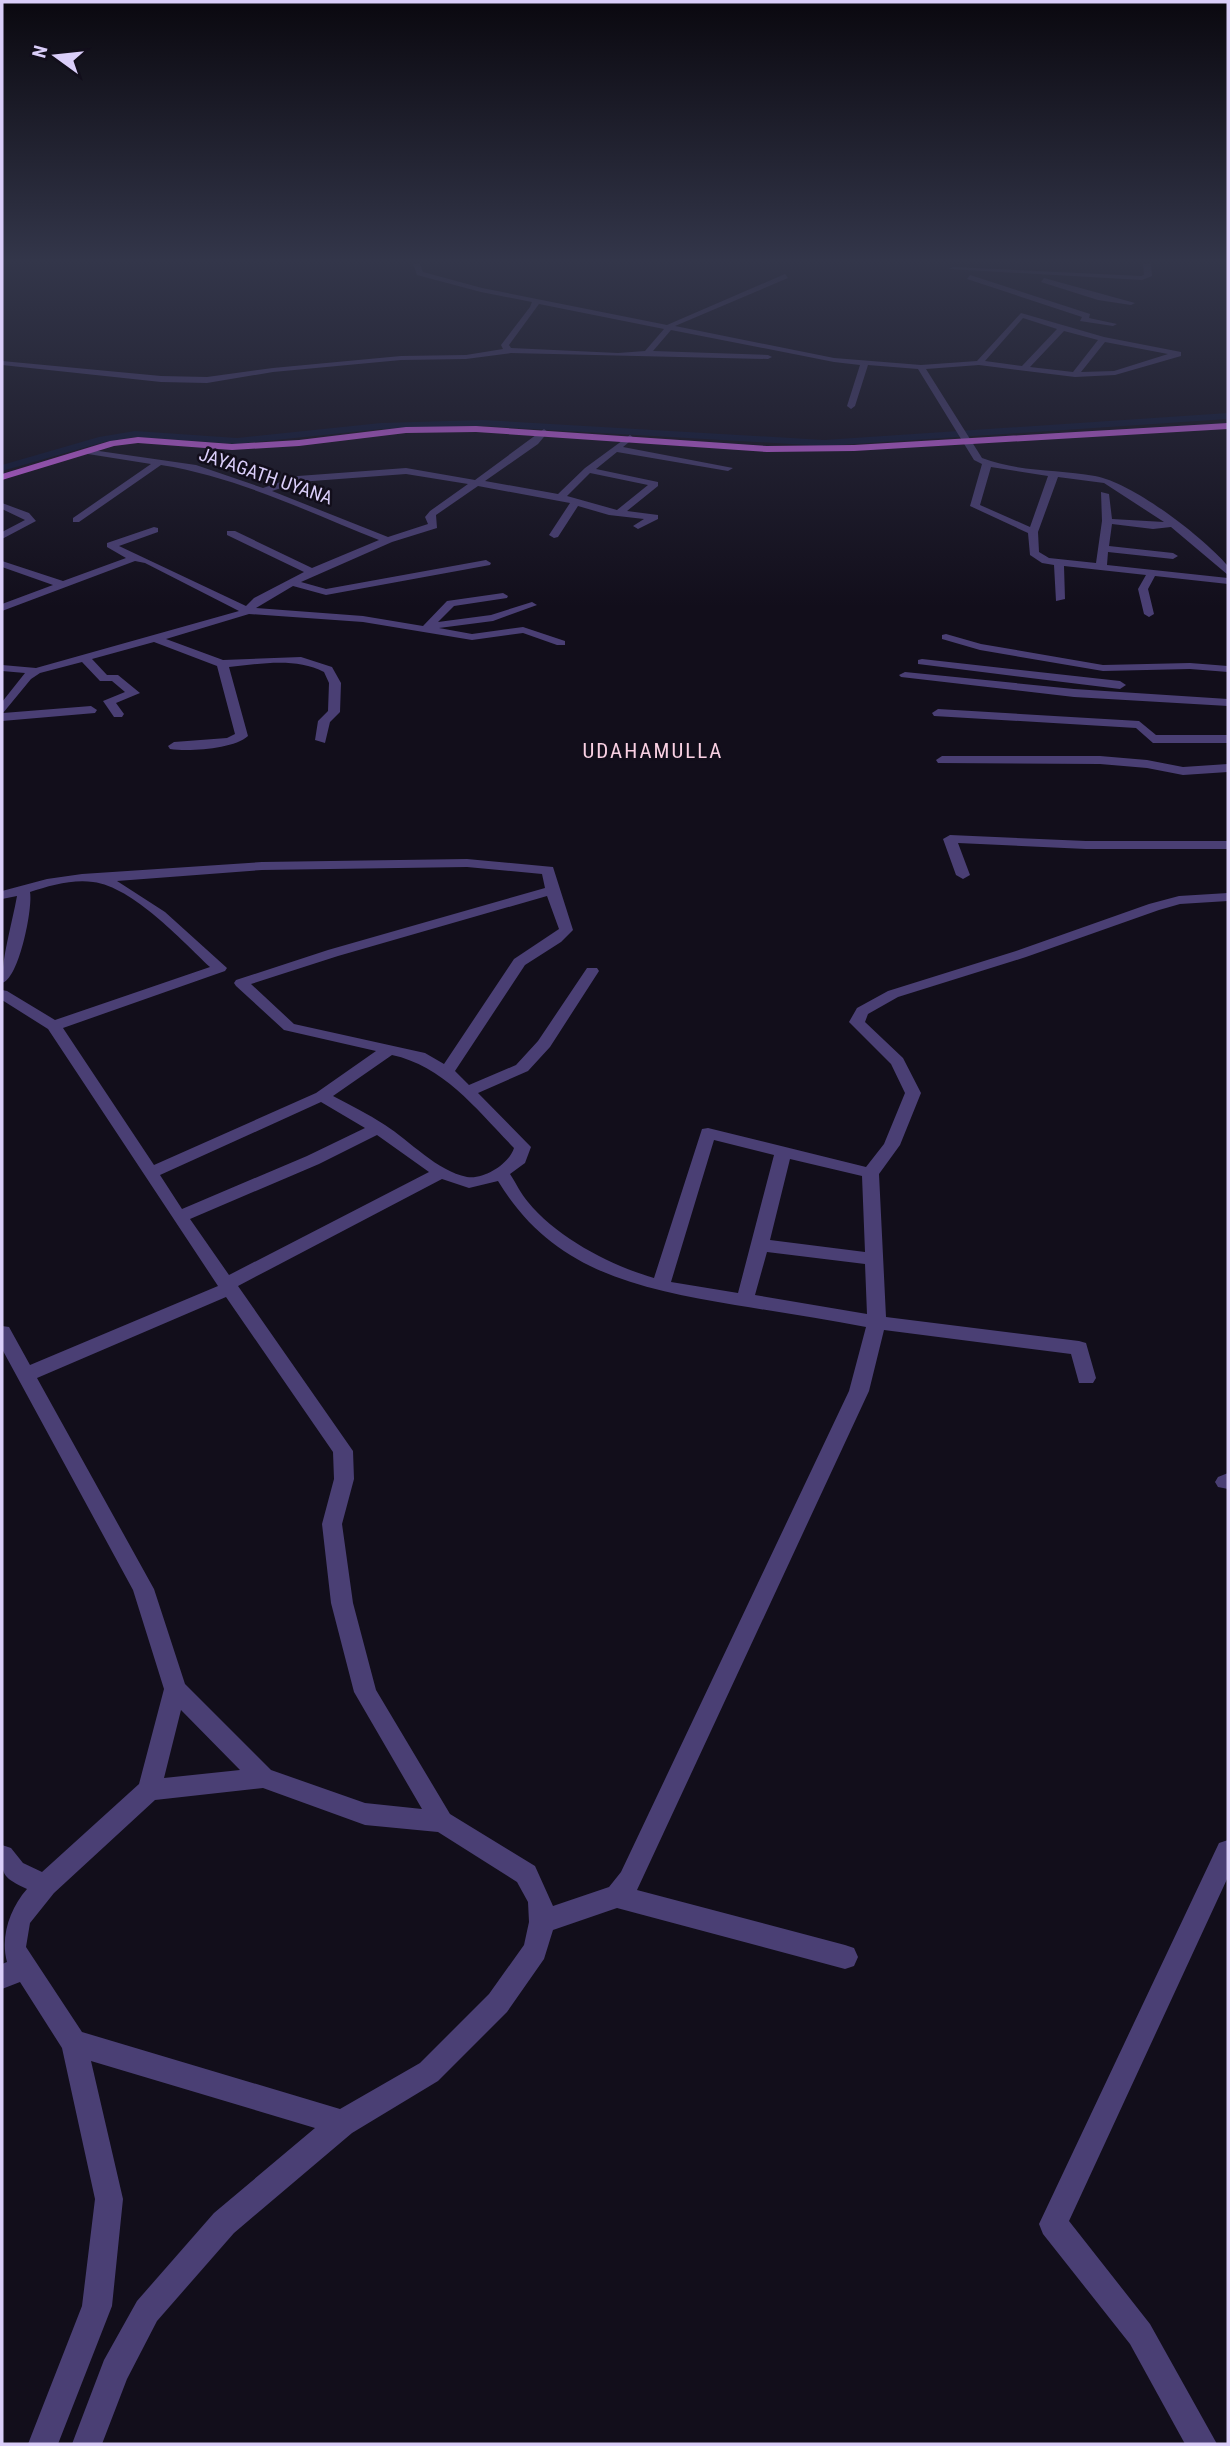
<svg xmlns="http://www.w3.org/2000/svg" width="1230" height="2446" viewBox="0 0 1230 2446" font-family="'Roboto Condensed',sans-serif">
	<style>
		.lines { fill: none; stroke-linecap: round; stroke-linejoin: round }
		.canal { fill: #0e1534; fill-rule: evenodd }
		.minor { fill: #4a3f74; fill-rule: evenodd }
		.major { fill: #cf63ea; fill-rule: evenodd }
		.labels { text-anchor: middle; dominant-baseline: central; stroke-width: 5; stroke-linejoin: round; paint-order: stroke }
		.far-street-label { font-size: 19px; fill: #dacef9; stroke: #120e1b }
		.far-quarter-label { font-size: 21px; letter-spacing: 2px; fill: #f9d0e3; stroke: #120e1b }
	</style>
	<rect width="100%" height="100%" fill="#120e1b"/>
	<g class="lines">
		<path class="canal" d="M1228,413V419L824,446L483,426L381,429L237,444L135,437L104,442L2,471V465L99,437L135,431L237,438L381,423L483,420L824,440Z"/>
		<path class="minor" d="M413,264H420L423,272L482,288L667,325L785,274L788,278L675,326L834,358L921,365L977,361L1021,313L1104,337L1181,352V356L1115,375L1075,377L979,365L926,369L982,458C1018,472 1057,469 1095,476C1133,483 1202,536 1228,566V575L1171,527L1153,529L1112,524L1109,546L1173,553L1178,556L1173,559L1108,552L1107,565L1228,578V584L1155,576L1148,589L1154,614L1149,617L1144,614L1138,589L1146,575L1064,566L1065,599L1056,601L1054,565L1042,563L1030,555L1028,533L970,506L982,464L974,460L918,369L868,365L855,406L851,409L847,406L860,365L834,362L671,330L653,351L768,355L772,357L768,359L511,353L466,359L401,360L273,372L207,383L161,382L2,365V361L161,376L207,377L273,368L401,356L466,355L503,349L501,345L530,307L532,302L481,292L417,275ZM539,304L664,329L645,351L618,353L511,348L509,345ZM1023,318L1057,329L1022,366L985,361ZM1064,331L1098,340L1073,372L1030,367ZM1105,342L1168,354L1114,371L1081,372ZM991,467L1048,476L1030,527L980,505ZM1058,477L1104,483L1164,522L1112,519L1109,494L1101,492L1102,521L1096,563L1049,558L1039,552L1038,532Z
			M1143,264H1151L1152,276L1142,280L949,269L953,267L1141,276L1144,275Z
			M970,275L1090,314L1089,318L1117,324L1113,326L1080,321L1082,317L967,279Z
			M1044,278L1135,303L1131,305L1098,300L1041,282Z
			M544,429L548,432L538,444L485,481L558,494L585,468L630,435L634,438L623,447L733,468L728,471L617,452L596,469L658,482V486L627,511L658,515V519L638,529L633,526L644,519L609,515L578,506L558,537L554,538L549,535L570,503L478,486L436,515L437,528L392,542L301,582L326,589L486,560L491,563L490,565L326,595L293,586L256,608L363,616L423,626L447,601L503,593L508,596L507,598L454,606L438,622L491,615L532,602L537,605L493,621L439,628L472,634L523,627L565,641V645H557L523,633L472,640L363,622L249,614L166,639L223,660L301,657L332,667L341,683L340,712L330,722L325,743L315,740L318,721L328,711L329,683L324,672C295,657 260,664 229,667L248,736C234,749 189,752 170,749L168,746L174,742L227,738L235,734L217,666L154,642L92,659L107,675H118L140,693L116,703L124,714L122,717H114L103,701L125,692L112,681H100L82,662L40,673L31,679L3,713L91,706L97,710L95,713L2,721V702L25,673L2,671V665L36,668L239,611L145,563L135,561L2,611V604L53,585L2,567V561L63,581L126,558L107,547V543L154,527L158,528V532L119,546L246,606L254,598L304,572L227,535V531H235L312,568L379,540C308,512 237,477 161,465L79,522H73V518L151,464L88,454L85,453V449L196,465L263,488L298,476L406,468L475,480ZM590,473L648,485L617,510L567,496ZM406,474L468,484L430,511L425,517L428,524L388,537L272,491L299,482Z
			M2,503L29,513L36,521L2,539V532L25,520L2,509Z
			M946,634L981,644L1103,665L1190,663L1228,666V672L1190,669L1103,671L980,650L942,639V635Z
			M922,659L1120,681L1126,685L1120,689L918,664V660Z
			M905,672L1074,689L1228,699V706L1074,697L901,677L899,675Z
			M938,709L1139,721L1156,735H1228V743H1153L1136,728L934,716L932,713Z
			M942,756H1100L1147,760L1183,767L1228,764V772L1183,775L1147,768L1100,764L938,763L936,760Z
			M950,835L1086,841H1228V849H1086L958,843L970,875L963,879L956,875L943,839Z
			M467,859L553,867L573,930L561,942L525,965L455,1071L469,1085L516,1065L538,1041L587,968H597L599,971L550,1047L528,1071L478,1093L531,1147L525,1163L510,1174C516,1183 521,1194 528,1202C557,1238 612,1266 654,1278L702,1129L708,1128L866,1167L884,1144L905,1093L891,1064L849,1022L857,1008L888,991L1016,951L1149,904L1179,896L1228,893V901L1180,904L1159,910L1026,957L898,997L868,1014L865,1022L903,1058L921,1093L900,1145L879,1174L886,1317L1079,1341L1086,1343L1096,1378L1093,1383H1079L1071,1354L884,1330L869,1391L637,1890L845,1945L854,1948L858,1957L854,1966L845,1969L617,1908L553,1930L544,1959L507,2012L438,2081L352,2133L234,2233L157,2321L127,2379L102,2444H72L104,2360L137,2301L214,2213L315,2128L91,2061L123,2199L112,2306L58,2444H28L82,2306L95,2199L62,2048L20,1982L2,1989V1964L7,1962C0,1937 10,1908 27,1889C0,1876 2,1875 2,1845L11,1848L23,1863L42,1872L139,1784L164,1689L133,1590L2,1349V1326L9,1327L30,1365L218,1286L48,1029L2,1000V990L7,991L55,1020L210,967C181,940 133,887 93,882C72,879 49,886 30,892C33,908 19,979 2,983C2,956 12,924 17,896L2,899V891L47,879L82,874L262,862ZM467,867L542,874L545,888L328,950L236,980L234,983L236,986L284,1030L376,1051L316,1093L154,1165L63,1028L225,971L227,968L165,912L117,881L262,870ZM547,896L559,929L514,959L444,1064L425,1053L294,1024L251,984L338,956ZM392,1055C444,1066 478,1111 514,1148C509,1164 484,1180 467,1177C437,1171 410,1141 385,1125C368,1114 350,1105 333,1096ZM321,1102L365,1128L307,1156L182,1209L160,1175ZM377,1135L429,1172L229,1275L190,1219L319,1164ZM714,1140L774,1155L738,1293L671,1282ZM790,1159L862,1176L865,1252L770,1240ZM442,1179L469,1188L498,1181C553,1272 637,1288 735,1305C779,1312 823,1319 866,1327L849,1391L621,1872L609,1887L553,1906L535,1866L450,1814L376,1690L353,1603L342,1524L354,1479L353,1451L238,1286ZM767,1252L865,1264L867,1314L755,1295ZM226,1297L333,1452L334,1479L322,1524L331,1603L354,1692L422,1809L365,1803L271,1770L185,1684L154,1589L37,1378ZM181,1710L240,1770L164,1778ZM263,1788L365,1825L438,1832L517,1882L528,1902L529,1922L524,1945L489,1994L420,2063L340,2109L82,2032L26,1947L30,1923L54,1893L155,1800Z
			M1228,1473V1489L1218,1487L1215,1482L1218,1477Z
			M1228,1840V1877L1069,2221L1150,2324L1217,2444H1185L1130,2344L1043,2234L1039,2224L1219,1843Z"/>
		<path class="major" d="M1228,423V429L854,451L767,452L476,432L406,433L299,446L232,450L138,443L114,446L2,480V474L110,441L138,437L232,444L299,440L406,427L476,426L767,446L854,445Z"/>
	</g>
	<linearGradient id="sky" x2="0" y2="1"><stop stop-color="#0a080f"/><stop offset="0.43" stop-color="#33364a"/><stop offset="1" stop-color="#33364a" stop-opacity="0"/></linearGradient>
	<rect width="1230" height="607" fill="url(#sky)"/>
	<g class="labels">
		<g class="far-street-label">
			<text transform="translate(266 476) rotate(19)">JAYAGATH UYANA</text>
		</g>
		<g class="far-quarter-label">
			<text x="653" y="751">UDAHAMULLA</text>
		</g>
	</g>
	<rect width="1230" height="2446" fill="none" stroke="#dacef9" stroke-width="7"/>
	<g transform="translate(56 56) rotate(285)" stroke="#120e1b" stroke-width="5" paint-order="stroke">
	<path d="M0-5L12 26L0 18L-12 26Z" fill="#dacef9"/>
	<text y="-10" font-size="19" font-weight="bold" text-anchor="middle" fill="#dacef9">N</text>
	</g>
</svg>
